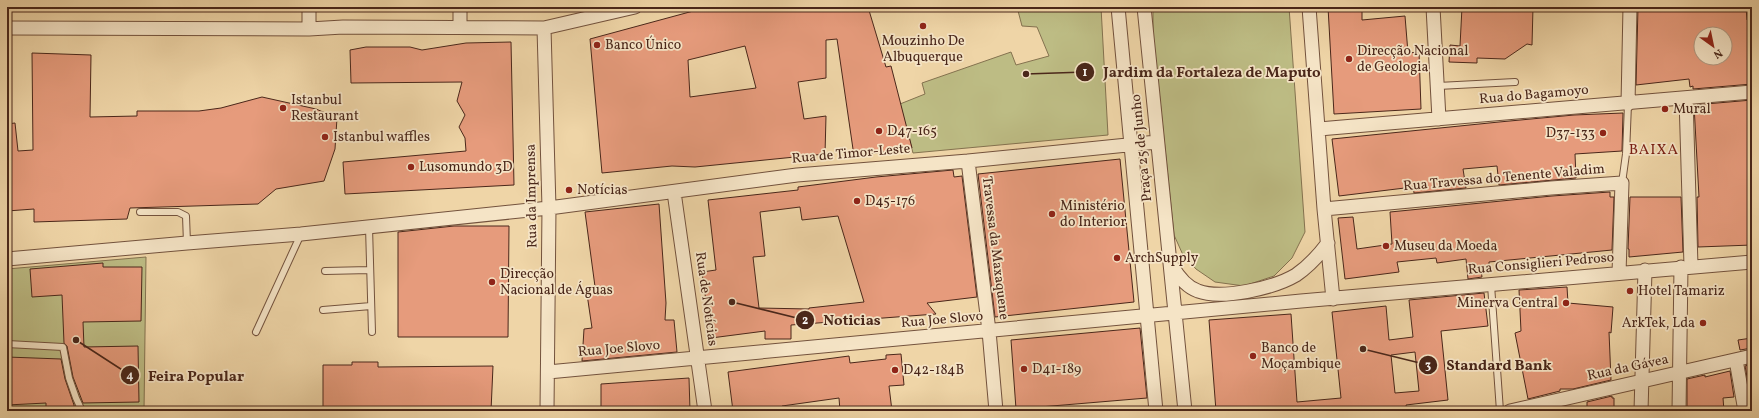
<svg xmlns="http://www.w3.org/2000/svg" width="1759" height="418" viewBox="0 0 1759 418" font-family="Vollkorn,serif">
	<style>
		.green { fill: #bdbc84; stroke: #84724f }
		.building { fill: #e69b7c; stroke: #4a271a; fill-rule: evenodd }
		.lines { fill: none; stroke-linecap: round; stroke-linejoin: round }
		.lane-casing { stroke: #73523d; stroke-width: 8 }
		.street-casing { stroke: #73523d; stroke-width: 15 }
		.lane { stroke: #f5e4c6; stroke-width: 6 }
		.street { stroke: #f5e4c6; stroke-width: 13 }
		.poi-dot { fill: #8f2418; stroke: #f5e4c6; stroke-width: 1.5 }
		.labels { text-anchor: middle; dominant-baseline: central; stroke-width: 3.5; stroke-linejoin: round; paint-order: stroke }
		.poi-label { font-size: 14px; fill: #4a271a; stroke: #f5e4c6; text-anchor: start }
		.street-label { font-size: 14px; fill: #4a271a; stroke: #f5e4c6 }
		.neighbourhood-label { font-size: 15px; letter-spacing: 1px; fill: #7a1f14; stroke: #f5e4c6 }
		.leader { fill: none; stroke: #4a271a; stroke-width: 1.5 }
		.callout-dot { fill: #4a271a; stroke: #f5e4c6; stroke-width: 1.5 }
		.mark-label { font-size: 12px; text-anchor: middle; font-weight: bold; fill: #fff }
		.callout-label { font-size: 15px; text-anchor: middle; font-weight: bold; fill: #4a271a; stroke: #f5e4c6; stroke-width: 3.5; stroke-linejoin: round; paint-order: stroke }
	</style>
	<rect width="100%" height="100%" fill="#efd5a7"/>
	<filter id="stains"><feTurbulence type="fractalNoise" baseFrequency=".005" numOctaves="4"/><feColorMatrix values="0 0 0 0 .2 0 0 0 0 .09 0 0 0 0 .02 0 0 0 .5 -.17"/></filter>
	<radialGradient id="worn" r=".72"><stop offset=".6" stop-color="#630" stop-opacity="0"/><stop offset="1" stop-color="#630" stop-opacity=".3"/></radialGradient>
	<path class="green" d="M1017,7H1101L1108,135L913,153L900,104L925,94L922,83L1011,52L1016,65L1049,56L1037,27L1022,26Z
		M1153,7H1289L1305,232L1292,258L1274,276L1244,286L1215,282L1196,269L1183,255L1174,235L1153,33Z
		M146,257L144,411H7V269Z"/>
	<path class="building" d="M708,7H868L886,67L891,66L912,148L854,156L837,39L826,40V78L798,82L804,119L826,116L825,154L695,167L672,166L602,173L590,39ZM745,46L756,88L690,97L688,60Z
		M1328,7H1362V20L1405,16L1408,53L1419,52L1421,109L1334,114Z
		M1462,7H1533L1532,45L1527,44L1505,59L1477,58V63L1449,62L1450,45L1460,46Z
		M1638,7H1746L1747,20H1752V84L1693,89V86L1690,87L1689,79L1636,85ZM1701,34H1725V58H1701Z
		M511,42L514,185L345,194L343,162L466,151L465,138L459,127L465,115L457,101L462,82L351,83L350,50L366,47H410L422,50L466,43Z
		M32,53L91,55L90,117L137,116V111H199L221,108L262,97L316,109L337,118L335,149L324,181L276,189L258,204L130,208L127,219L34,222V209L7,211V124L15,123L18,151L33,150Z
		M1752,100V245L1698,247L1697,197H1699L1694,105Z
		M1623,113L1622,151L1575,154L1576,178L1499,185L1497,166L1463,169L1466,188L1414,193L1413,187L1339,196L1332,139L1499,122L1574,115Z
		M1120,159L1134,302L995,317L978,174Z
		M953,170L954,177L962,176L977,297L927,303L936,314L791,325V339H765V331L711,338L702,272L716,270L708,200L798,190V187L876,177ZM800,207L802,220L838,216L864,302L809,308V309L759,308L753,257L765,256L760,212Z
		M1610,192V197H1614L1612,250L1489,262V269L1481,270L1482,277L1468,279L1466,259L1437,263L1436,258L1397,262L1399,272L1345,279L1338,218L1353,217L1357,249L1392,244L1390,212L1552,196Z
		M1630,197H1681L1683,252L1629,257V249H1628Z
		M659,204L666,303L665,320H674L677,352L582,361L584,329L592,328L587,294H596L585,212Z
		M454,226H509L508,337H398V232Z
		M103,263V267H142L141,321L83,322L84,347L138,346L139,402L83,403L73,377L67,346L64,343L62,295L32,297L30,269Z
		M1567,287L1568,303L1613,307L1611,333L1609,332L1611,380L1573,389H1560V391L1528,399L1515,333L1521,331L1519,290Z
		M1484,293L1488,326L1441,331L1448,400L1406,405L1407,411H1216L1209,320L1291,314L1297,402L1341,398L1332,312L1386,306L1389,340L1413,337L1409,300ZM1415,352L1419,391L1395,393L1391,355Z
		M1140,328L1147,398L1016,409L1011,340Z
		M1752,338V348L1740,350L1738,340Z
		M901,354L904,385L889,386L892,411H840L839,398L782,406V411H733L728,372L849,356L850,363L886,359V355Z
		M7,357L61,359L65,379L74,405V411H46V403L7,405Z
		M352,362H378V367L493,366L491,411H323V365H352Z
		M1752,364V393H1750L1745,366Z
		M1730,371L1734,397L1723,398L1724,411H1687V379L1705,375V377Z
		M689,378L690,411H601V384Z
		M1612,396V398H1614V411H1587V402Z"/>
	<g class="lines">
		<g class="lane-casing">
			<path id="lane" d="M1438,86L1515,82
				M1622,183L1626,154L1628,104
				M140,212H178L186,216L187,243
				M369,227L372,332
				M325,271L370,270
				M1491,285L1500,411
				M323,310L371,306
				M256,332L301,234
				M7,344L63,347L69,378L76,398L82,411"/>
		</g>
		<g class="street-casing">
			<path id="street" d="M309,7V29
				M1118,7L1156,411
				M1144,7L1185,411
				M1309,7L1324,209L1333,299
				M1433,7L1439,119
				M460,26V7
				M7,28L309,29L343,27L544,28L635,7
				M544,28L549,208L547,411
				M1686,98L1691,266
				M1628,104L1630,7
				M1319,129L1752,92
				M968,161L989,331L996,411
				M674,192L705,411
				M1324,209L1551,188L1622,183L1619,273
				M7,259L187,243L301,234L549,208L797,175L968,161L1157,142
				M1172,266C1178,276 1186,287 1198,291C1222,300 1274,288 1296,275C1309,266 1319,255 1328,243
				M1736,360L1745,411
				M548,372L1301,301L1752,262
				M1510,411L1752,356
				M1641,411L1645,270
				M1679,411L1681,267"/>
		</g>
		<use href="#lane" class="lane"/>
		<use href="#street" class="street"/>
	</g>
	<g class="poi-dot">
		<circle cx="923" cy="26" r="4"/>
		<circle cx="597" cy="45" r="4"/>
		<circle cx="1349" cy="59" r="4"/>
		<circle cx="283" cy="108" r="4"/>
		<circle cx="1665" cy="109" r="4"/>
		<circle cx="879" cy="131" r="4"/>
		<circle cx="1603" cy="133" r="4"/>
		<circle cx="325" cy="137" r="4"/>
		<circle cx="411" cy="167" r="4"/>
		<circle cx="569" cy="190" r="4"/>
		<circle cx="857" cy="201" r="4"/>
		<circle cx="1052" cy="214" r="4"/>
		<circle cx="1386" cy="246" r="4"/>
		<circle cx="1117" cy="258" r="4"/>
		<circle cx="492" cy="282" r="4"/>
		<circle cx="1630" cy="291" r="4"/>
		<circle cx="1566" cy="303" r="4"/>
		<circle cx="1703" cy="323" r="4"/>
		<circle cx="1253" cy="356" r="4"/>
		<circle cx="1024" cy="369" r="4"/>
		<circle cx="895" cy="370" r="4"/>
	</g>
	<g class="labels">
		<g class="poi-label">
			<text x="923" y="41" text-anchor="middle">Mouzinho De<tspan x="923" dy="16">Albuquerque</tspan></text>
			<text x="605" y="45">Banco Único</text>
			<text x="1357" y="51">Direcção Nacional<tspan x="1357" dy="16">de Geologia</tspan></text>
			<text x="291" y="100">Istanbul<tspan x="291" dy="16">Restaurant</tspan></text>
			<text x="1673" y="109">Mural</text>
			<text x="887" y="131">D47-165</text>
			<text x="1595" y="133" text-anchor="end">D37-133</text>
			<text x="333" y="137">Istanbul waffles</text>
			<text x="419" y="167">Lusomundo 3D</text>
			<text x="577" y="190">Notícias</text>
			<text x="865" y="201">D45-176</text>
			<text x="1060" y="206">Ministério<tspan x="1060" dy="16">do Interior</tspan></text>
			<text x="1394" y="246">Museu da Moeda</text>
			<text x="1125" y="258">ArchSupply</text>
			<text x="500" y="274">Direcção<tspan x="500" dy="16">Nacional de Águas</tspan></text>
			<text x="1638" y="291">Hotel Tamariz</text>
			<text x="1558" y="303" text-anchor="end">Minerva Central</text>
			<text x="1695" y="323" text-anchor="end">ArkTek, Lda</text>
			<text x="1261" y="348">Banco de<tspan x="1261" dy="16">Moçambique</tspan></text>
			<text x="1032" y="369">D41-189</text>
			<text x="903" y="370">D42-184B</text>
		</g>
		<g class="street-label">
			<text transform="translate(1534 95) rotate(-5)">Rua do Bagamoyo</text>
			<text transform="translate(1142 148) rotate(-96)">Praça 25 de Junho</text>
			<text transform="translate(851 154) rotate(-5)">Rua de Timor-Leste</text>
			<text transform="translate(1504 178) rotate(-5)">Rua Travessa do Tenente Valadim</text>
			<text transform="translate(532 196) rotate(-91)">Rua da Imprensa</text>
			<text transform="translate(995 248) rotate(83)">Travessa da Maxaquene</text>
			<text transform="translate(1541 264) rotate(-5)">Rua Consiglieri Pedroso</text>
			<text transform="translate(706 299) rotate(82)">Rua de Notícias</text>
			<text transform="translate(942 320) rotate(-5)">Rua Joe Slovo</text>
			<text transform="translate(619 349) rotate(-5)">Rua Joe Slovo</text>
			<text transform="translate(1628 368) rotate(-12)">Rua da Gávea</text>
		</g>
		<g class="neighbourhood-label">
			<text x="1654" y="150">BAIXA</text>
		</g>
	</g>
	<path class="leader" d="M1026 74L1085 72M732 302L805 320M1363 349L1428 365M76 340L130 375"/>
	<g class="callout-dot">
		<circle cx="1026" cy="74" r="4"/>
		<circle cx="732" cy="302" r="4"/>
		<circle cx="1363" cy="349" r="4"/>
		<circle cx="76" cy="340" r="4"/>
		<circle cx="1085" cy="72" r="10"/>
		<circle cx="805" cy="320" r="10"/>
		<circle cx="1428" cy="365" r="10"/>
		<circle cx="130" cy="375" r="10"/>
	</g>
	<g class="mark-label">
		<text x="1085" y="76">1</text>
		<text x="805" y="324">2</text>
		<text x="1428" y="369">3</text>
		<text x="130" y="379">4</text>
	</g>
	<g class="callout-label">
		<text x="1212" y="77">Jardim da Fortaleza de Maputo</text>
		<text x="852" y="325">Noticias</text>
		<text x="1499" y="370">Standard Bank</text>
		<text x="196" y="381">Feira Popular</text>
	</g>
	<rect width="1759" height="418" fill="none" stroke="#efd5a7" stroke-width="24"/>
	<rect x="8" y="8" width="1743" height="402" fill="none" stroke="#4a271a" stroke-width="2"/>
	<rect x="12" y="12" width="1735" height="394" fill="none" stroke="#4a271a"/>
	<g transform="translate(1713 46) rotate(147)"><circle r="19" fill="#f5e4c6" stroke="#b19881"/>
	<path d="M0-3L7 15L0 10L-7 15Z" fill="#8f2418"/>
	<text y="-6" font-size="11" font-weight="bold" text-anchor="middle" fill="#4a271a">N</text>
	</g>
	<rect width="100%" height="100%" filter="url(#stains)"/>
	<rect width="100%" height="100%" fill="url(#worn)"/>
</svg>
